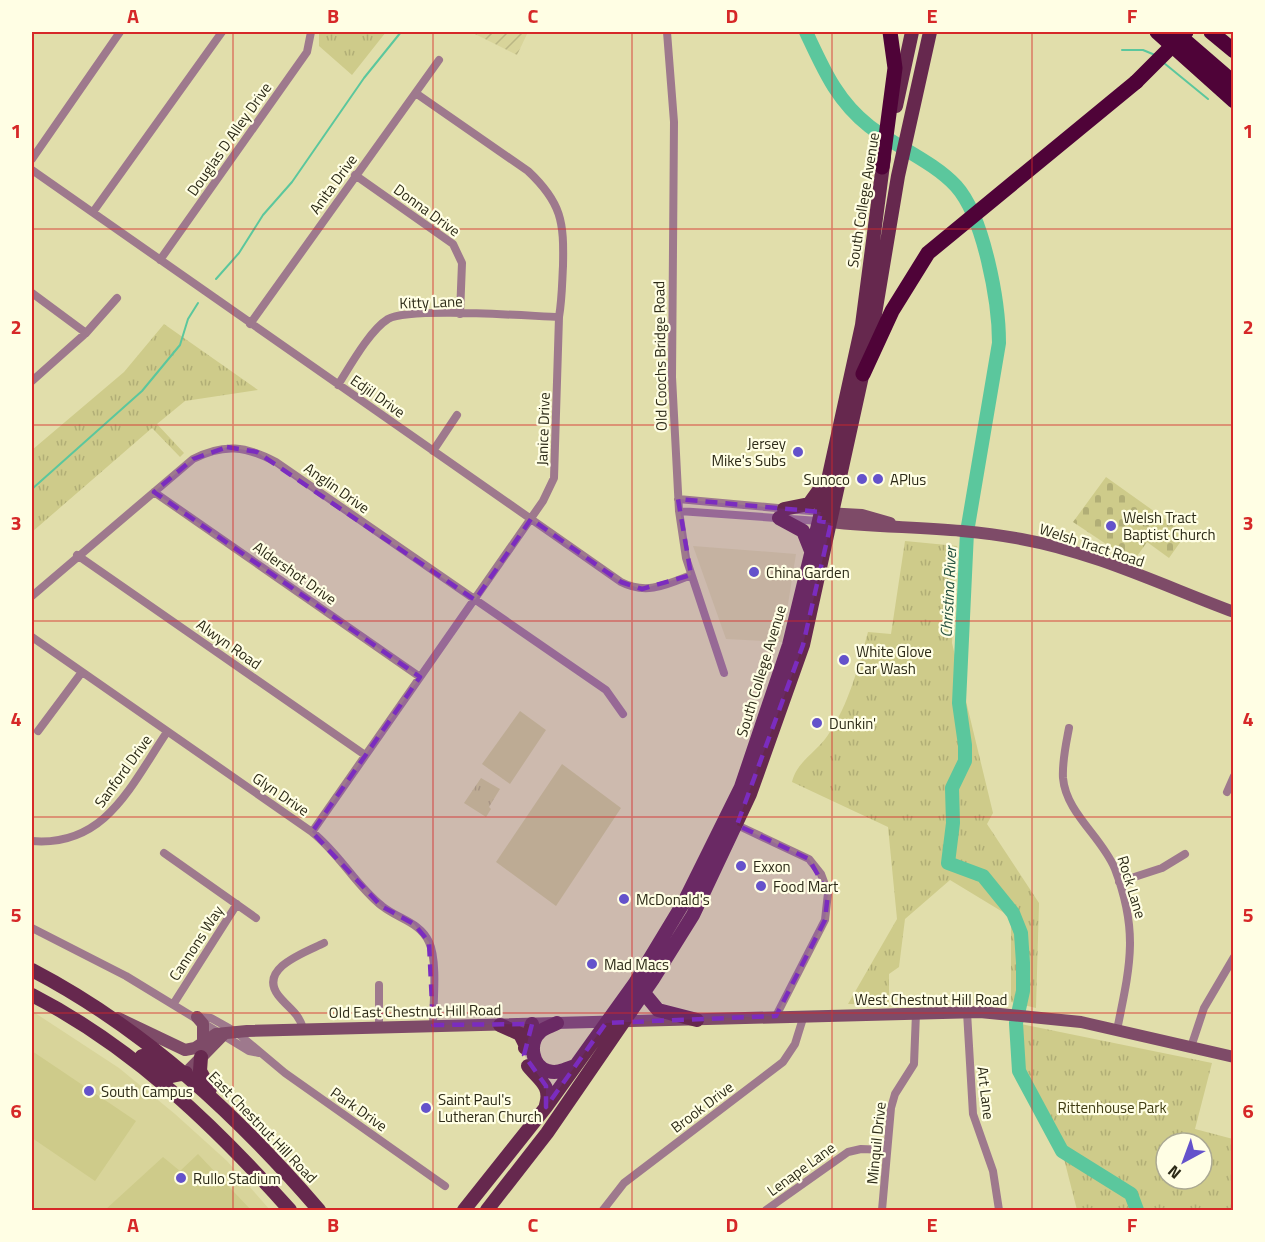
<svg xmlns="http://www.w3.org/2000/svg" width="1265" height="1242" viewBox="0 0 1265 1242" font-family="'Titillium Web',sans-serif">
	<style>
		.built { fill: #d8d49a }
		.industrial { fill: url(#industrial-furrows) }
		.grass { fill: #cecb8a }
		.cemetery { fill: url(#cemetery-stones) }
		.park { fill: url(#park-tufts); fill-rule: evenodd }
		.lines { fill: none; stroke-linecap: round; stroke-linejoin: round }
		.stream { stroke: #5bc79d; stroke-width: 2 }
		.river { stroke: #5bc79d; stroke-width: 14 }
		.street { stroke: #9e798d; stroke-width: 8 }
		.secondary { stroke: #7e4b68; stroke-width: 12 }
		.primary { stroke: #66284e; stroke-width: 14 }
		.highway { stroke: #4f0338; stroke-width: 15 }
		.highway-bridge { stroke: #4f0338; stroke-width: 15 }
		.marked { fill: #7b2cbf; fill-opacity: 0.2; stroke: #7b2cbf; stroke-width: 4.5; stroke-dasharray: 12 8; stroke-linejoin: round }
		.grid { fill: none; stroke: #d62828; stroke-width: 1.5; stroke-opacity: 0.55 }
		.poi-dot { fill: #6452cb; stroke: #fffee4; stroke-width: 2 }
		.labels { text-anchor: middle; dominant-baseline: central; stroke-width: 4.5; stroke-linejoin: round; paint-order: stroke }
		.street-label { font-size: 15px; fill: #2c2a17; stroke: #fffee4 }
		.poi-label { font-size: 15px; fill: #2c2a17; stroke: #fffee4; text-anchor: start }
		.park-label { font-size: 15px; fill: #403d14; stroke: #fffee4 }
		.water-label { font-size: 16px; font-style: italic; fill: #23503e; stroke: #fffee4 }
		.neatline { fill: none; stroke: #d62828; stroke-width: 2 }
		.grid-label { font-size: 20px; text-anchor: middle; font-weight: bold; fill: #d62828 }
	</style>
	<defs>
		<pattern id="industrial-furrows" width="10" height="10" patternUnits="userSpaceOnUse" patternTransform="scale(1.5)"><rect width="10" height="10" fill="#d8d49a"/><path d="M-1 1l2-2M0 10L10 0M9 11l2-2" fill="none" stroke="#bab684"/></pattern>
		<pattern id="cemetery-stones" width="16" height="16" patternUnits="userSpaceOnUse" patternTransform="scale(1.5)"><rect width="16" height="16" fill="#cecb8a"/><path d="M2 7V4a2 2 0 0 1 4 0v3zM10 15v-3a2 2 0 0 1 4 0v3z" fill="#b1ae76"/></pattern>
		<pattern id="park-tufts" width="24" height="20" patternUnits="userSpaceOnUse" patternTransform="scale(1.5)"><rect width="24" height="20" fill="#cecb8a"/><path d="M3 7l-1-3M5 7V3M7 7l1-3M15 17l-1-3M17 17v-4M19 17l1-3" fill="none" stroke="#b1ae76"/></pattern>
	</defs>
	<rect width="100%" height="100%" fill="#e1deab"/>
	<path class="built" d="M693,546L796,554L782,642L726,639Z
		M32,1011L119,1068L175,1114L227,1161L270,1210H32Z"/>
	<path class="industrial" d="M471,32H528L517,55Z"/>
	<path class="grass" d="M520,711L546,730L510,784L482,764Z
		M562,764L621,808L556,906L496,862Z
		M32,1051L136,1121L95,1181L32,1138Z
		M198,1154L251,1210H105L163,1157L180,1171Z"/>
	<path class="cemetery" d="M1106,477L1186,534L1169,558L1147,542L1133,562L1073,522Z"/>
	<path class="park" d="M319,32H386L352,75L319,46Z
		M164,324L258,390L185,401L157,424L184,453L180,457L152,428L32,532V450L124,372Z
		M905,541L957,546L952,643L993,813L987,824L1039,903L1036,1008L1011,1002V917L950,880L905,919L899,967L889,974V1005L848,1004L897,919L888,827L792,782C797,761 816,753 828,735C849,704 858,668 868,632L891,634Z
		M481,778L500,789L489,807L491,809L486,817L464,803Z
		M1016,1023L1212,1063L1195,1129L1233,1139V1210H1077L1062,1151L1019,1071ZM1166,1143H1202V1179H1166Z"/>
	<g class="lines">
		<path class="stream" d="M1122,50H1143L1155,55
			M1164,63L1208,99
			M216,279L239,253L263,215L292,182L364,78L401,32
			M32,489L142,391L180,345L188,319L198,303"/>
		<path class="river" d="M806,32C823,68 836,100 869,126C895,146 934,162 956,186C984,217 999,302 999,343L967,532L959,703L965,745V761L952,788L953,823L948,863L983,876L1013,913L1021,933L1023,963V991L1016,1023L1019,1071L1062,1151L1131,1194L1137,1210"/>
		<path class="street" d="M667,32L674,122L672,377L679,511L686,558L724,673
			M32,159L120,32
			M32,170L621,582C646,595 666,585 691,575
			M355,175L453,244L462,263L460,314
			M93,212L222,32
			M160,260L307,52L311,32
			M32,293L86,333
			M250,324L439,60
			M32,381L86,333L117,298
			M338,385C350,366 370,330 388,319C409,307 528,316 559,317
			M433,451L457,415
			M154,492L420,677
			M678,499L821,512
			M679,511L819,521
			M77,555L365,755
			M32,596L193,459C224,443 246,446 276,462L606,690L623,714
			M32,637L312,832C339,853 357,887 382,906C398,919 420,922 429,942C438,961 433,1004 433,1025
			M1069,728C1066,744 1062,761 1063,778C1066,813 1102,837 1115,869C1139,932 1130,966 1117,1030
			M38,731L82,672
			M1227,792L1234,776
			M737,825L809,859L821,874L828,893L825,920L776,1016
			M312,832L543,501L554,478L559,317C562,300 562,284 563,266C564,222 562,203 528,171L417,94
			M32,841C106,847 131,785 167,732
			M164,853L256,918
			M1119,882L1162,868L1185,854
			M32,928L126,976L249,1051L259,1053
			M174,1003L237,904
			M967,1012L973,1114L993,1171L999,1210
			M197,1017L211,1018L236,1032L285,1073L445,1186
			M379,1025V985
			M303,1028C298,1012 288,1008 278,995C258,968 306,952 324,943
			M1191,1047L1204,1008L1234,957
			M603,1210L624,1183L783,1062L795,1044L804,1015
			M766,1210L848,1152L861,1149L887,1150
			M882,1210L891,1108L895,1094L914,1064L916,1013"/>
		<path class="secondary" d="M825,513L862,515L890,523
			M820,521C887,529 955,526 1021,539C1094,552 1164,586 1234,612
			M197,1017L203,1024V1042
			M118,1018L185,1050L195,1048L216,1034L247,1031L980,1012L1081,1022L1234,1057
			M186,1073L223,1035"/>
		<path class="primary" d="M896,106L912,32
			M784,509L809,504L824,483
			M779,518L803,531L811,551
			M32,970C145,1029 236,1114 319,1210
			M644,993L658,1010L697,1020
			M32,995C133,1047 215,1126 290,1210
			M557,1023C552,1026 544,1028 540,1032C528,1043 532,1067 548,1071C558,1074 566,1069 575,1066
			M500,1025L520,1034L525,1044
			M525,1048L532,1024
			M142,1056L172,1076L186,1073
			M201,1057L200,1071L210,1089
			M528,1066C539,1080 552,1086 546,1105
			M464,1210L546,1107L635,983L684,902L741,787L789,645L819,521L862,325L884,157
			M487,1210L547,1133L653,979L693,915L750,794L803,645L873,326L898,176L930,32"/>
		<path class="highway" d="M1157,32L1234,101
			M1175,32L1234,83
			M1211,32L1234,51
			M882,167L895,68L890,32
			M863,374L892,311L928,253L1136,82"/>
		<path class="highway-bridge" d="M1136,82L1186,32"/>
	</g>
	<path class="marked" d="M227,447L257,452L475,600L531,519L621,582L642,589L691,575L678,499L821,512L819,521L831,523L803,645L737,825L809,859L828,893L825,920L776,1016L606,1023L546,1107V1086L524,1055L532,1024L433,1025L429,942L414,924L381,906L312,832L420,677L154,492L193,459Z"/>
	<path class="grid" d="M233,32V1210M433,32V1210M632,32V1210M832,32V1210M1032,32V1210M32,229H1234M32,425H1234M32,621H1234M32,817H1234M32,1013H1234"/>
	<g class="poi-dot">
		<circle cx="798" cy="452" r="6"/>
		<circle cx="862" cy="479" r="6"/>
		<circle cx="878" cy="479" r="6"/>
		<circle cx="1111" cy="526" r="6"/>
		<circle cx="754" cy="572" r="6"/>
		<circle cx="844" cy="660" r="6"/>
		<circle cx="817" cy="723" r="6"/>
		<circle cx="741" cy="866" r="6"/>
		<circle cx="761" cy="886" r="6"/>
		<circle cx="624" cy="899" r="6"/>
		<circle cx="592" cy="964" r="6"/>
		<circle cx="89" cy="1091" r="6"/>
		<circle cx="426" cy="1108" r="6"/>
		<circle cx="181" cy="1178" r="6"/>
	</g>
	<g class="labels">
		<g class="street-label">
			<text transform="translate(229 139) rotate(-55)">Douglas D Alley Drive</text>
			<text transform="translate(333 184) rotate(-54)">Anita Drive</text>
			<text transform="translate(863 200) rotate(-81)">South College Avenue</text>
			<text transform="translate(427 210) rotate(36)">Donna Drive</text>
			<text transform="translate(431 302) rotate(-2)">Kitty Lane</text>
			<text transform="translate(660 356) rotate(-91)">Old Coochs Bridge Road</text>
			<text transform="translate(378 396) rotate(35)">Edjil Drive</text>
			<text transform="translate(543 429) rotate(-88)">Janice Drive</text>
			<text transform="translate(337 488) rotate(35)">Anglin Drive</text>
			<text transform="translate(1092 545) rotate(18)">Welsh Tract Road</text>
			<text transform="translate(295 573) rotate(35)">Aldershot Drive</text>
			<text transform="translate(229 644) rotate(35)">Alwyn Road</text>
			<text transform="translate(761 671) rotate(-73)">South College Avenue</text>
			<text transform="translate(123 771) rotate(-54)">Sanford Drive</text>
			<text transform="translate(281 794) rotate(34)">Glyn Drive</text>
			<text transform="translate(1132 887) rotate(73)">Rock Lane</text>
			<text transform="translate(196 943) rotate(-57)">Cannons Way</text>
			<text x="931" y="999">West Chestnut Hill Road</text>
			<text transform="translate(415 1011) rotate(-1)">Old East Chestnut Hill Road</text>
			<text transform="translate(986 1093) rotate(83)">Art Lane</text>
			<text transform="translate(702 1107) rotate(-37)">Brook Drive</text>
			<text transform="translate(359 1109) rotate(35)">Park Drive</text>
			<text transform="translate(263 1127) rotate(46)">East Chestnut Hill Road</text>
			<text transform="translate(876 1143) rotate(-84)">Minquil Drive</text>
			<text transform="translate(801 1169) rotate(-36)">Lenape Lane</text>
		</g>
		<g class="poi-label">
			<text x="786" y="443" text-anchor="end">Jersey<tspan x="786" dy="17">Mike's Subs</tspan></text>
			<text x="850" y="479" text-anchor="end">Sunoco</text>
			<text x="890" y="479">APlus</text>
			<text x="1123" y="517">Welsh Tract<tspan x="1123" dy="17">Baptist Church</tspan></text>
			<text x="766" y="572">China Garden</text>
			<text x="856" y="651">White Glove<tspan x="856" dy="17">Car Wash</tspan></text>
			<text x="829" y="723">Dunkin'</text>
			<text x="753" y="866">Exxon</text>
			<text x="773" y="886">Food Mart</text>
			<text x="636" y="899">McDonald's</text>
			<text x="604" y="964">Mad Macs</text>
			<text x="101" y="1091">South Campus</text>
			<text x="438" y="1099">Saint Paul's<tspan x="438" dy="17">Lutheran Church</tspan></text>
			<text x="193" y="1178">Rullo Stadium</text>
		</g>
		<g class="park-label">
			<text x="1112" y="1107">Rittenhouse Park</text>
		</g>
		<g class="water-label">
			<text transform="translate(948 592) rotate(-87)">Christina River</text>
		</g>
	</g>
	<rect width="1265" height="1242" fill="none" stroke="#fffee4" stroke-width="66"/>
	<g transform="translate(1184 1161) rotate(221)"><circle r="28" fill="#fffee4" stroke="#aba992" stroke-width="1.5"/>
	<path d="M0-4.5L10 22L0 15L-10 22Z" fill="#6452cb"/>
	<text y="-9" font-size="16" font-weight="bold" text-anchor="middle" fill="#2c2a17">N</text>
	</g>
	<rect x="33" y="33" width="1199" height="1176" class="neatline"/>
	<g class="grid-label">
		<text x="133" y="23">A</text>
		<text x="333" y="23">B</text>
		<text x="533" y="23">C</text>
		<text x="732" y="23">D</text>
		<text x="932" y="23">E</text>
		<text x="1132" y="23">F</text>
		<text x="16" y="138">1</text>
		<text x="1248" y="138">1</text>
		<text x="16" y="334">2</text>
		<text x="1248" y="334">2</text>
		<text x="16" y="530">3</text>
		<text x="1248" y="530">3</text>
		<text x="16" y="726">4</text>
		<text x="1248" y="726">4</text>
		<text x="16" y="922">5</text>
		<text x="1248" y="922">5</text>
		<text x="16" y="1118">6</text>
		<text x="1248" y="1118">6</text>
		<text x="133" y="1232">A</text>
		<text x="333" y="1232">B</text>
		<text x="533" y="1232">C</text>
		<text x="732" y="1232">D</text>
		<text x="932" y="1232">E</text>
		<text x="1132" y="1232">F</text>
	</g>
</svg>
